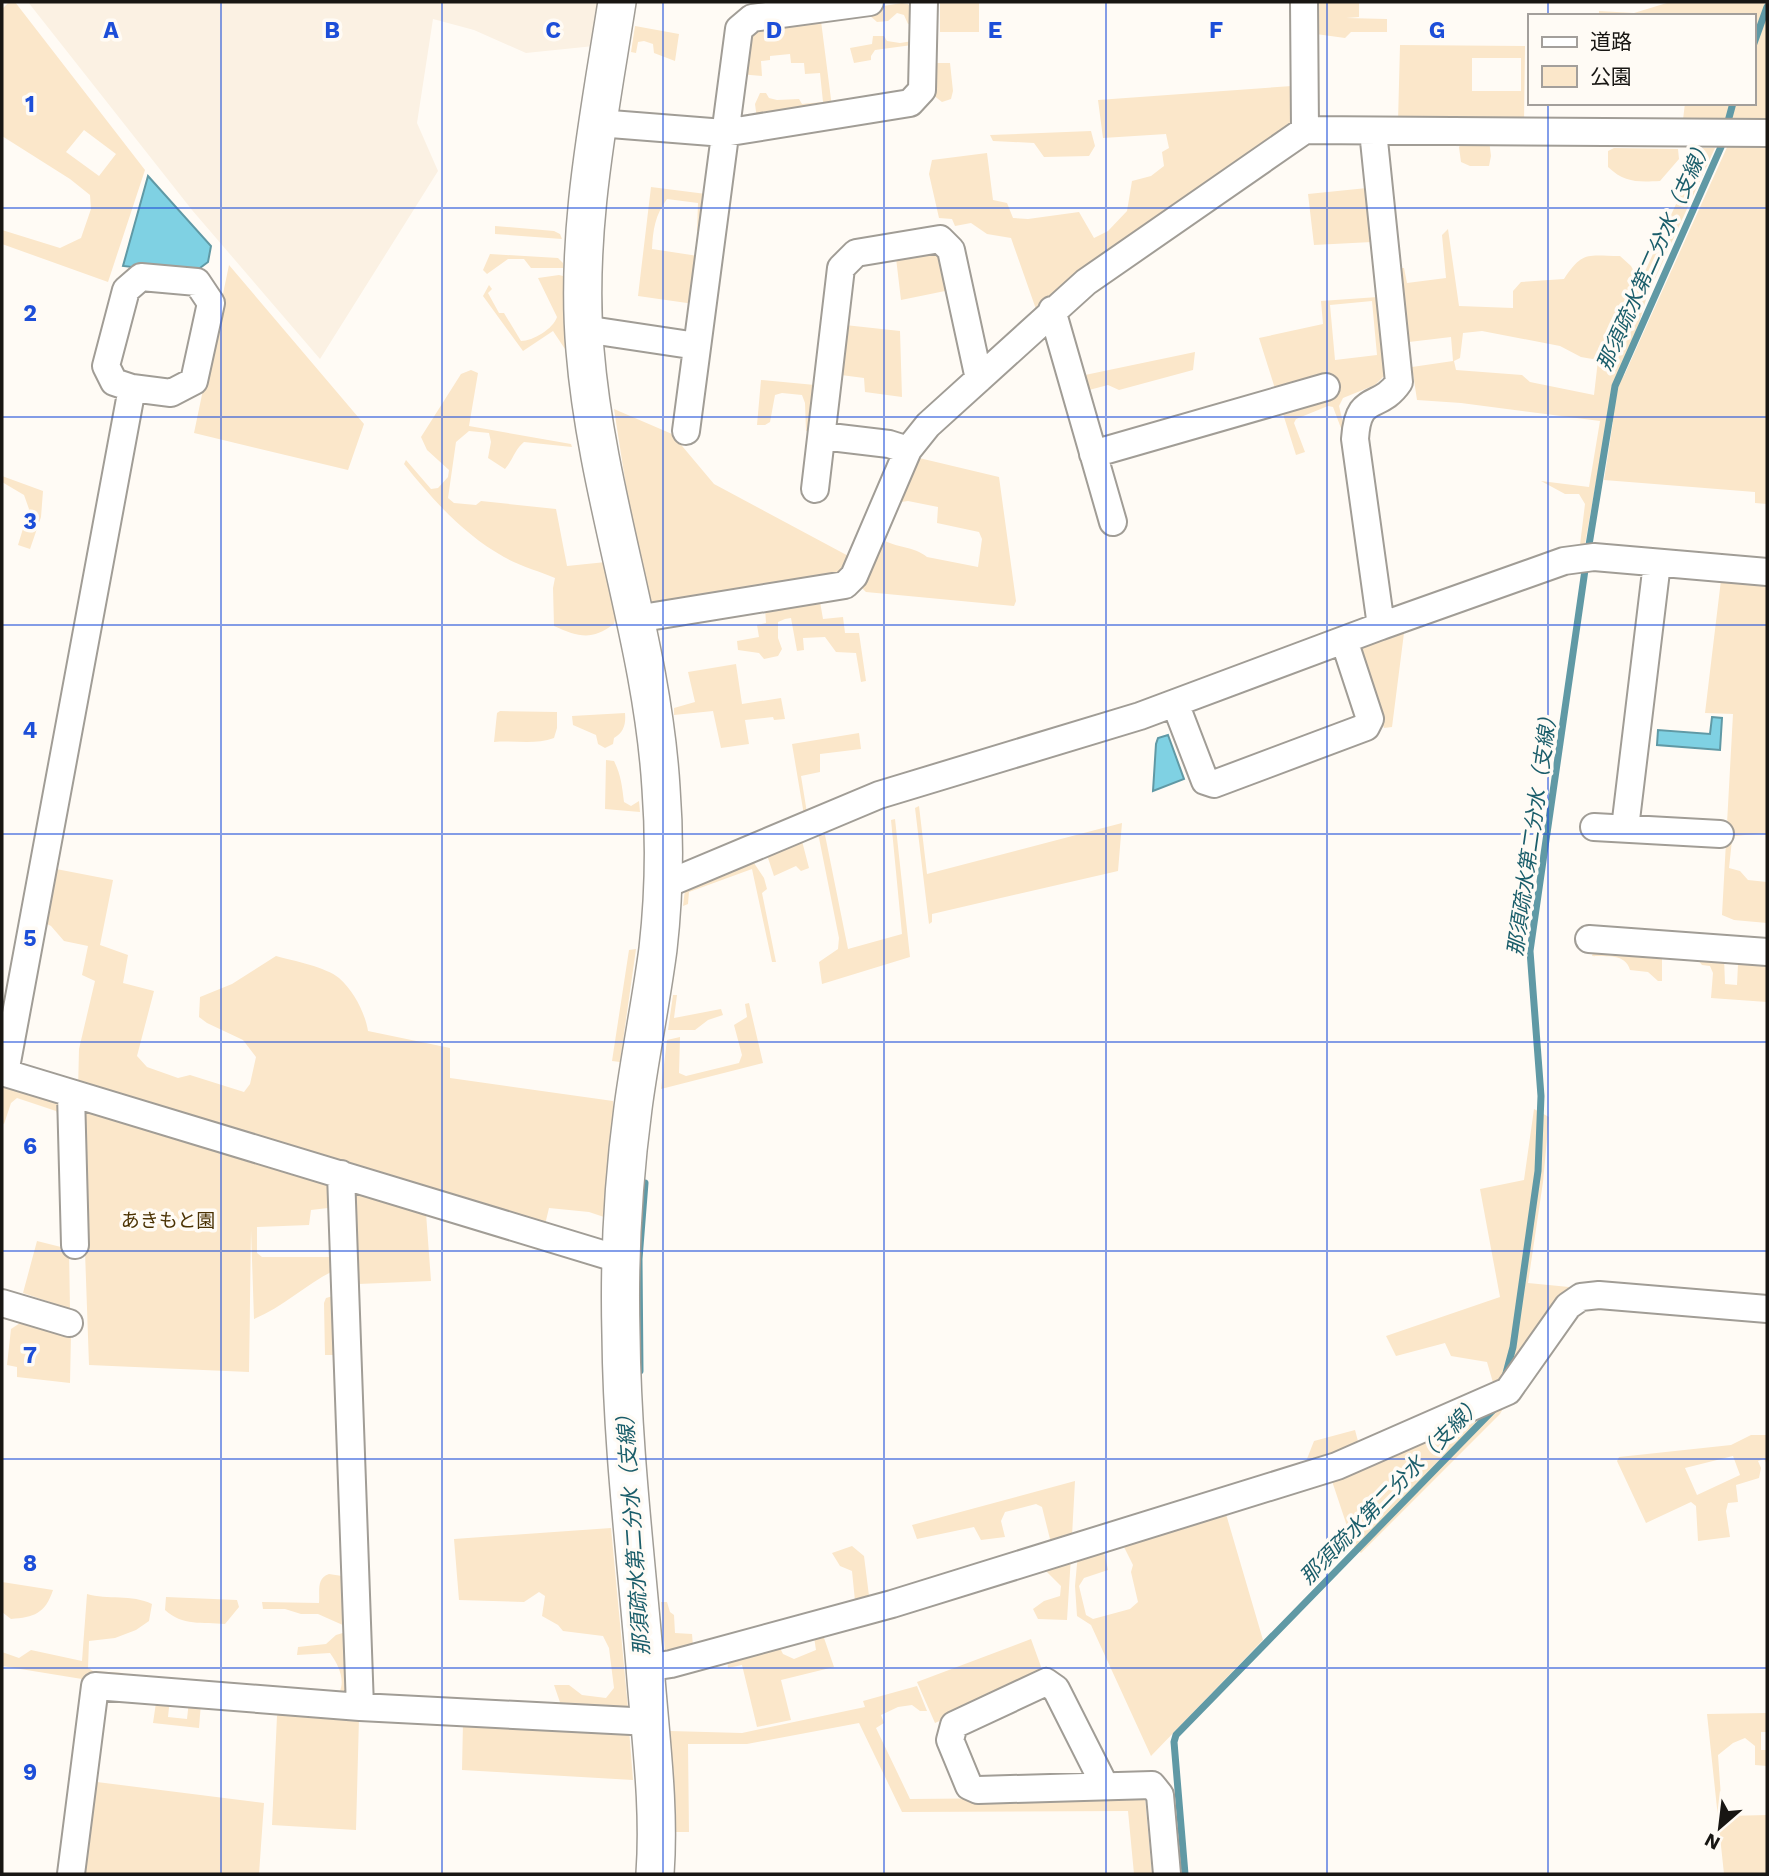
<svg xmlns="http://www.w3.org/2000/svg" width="1769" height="1876" viewBox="0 0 1769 1876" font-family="'Work Sans','Noto Sans JP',sans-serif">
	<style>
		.built { fill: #fbf1e3 }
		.green { fill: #fbe7ca; fill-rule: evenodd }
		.water { fill: #7fd1e3; stroke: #6099a5; stroke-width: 2 }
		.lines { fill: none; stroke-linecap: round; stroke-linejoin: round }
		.stream { stroke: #6099a5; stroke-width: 7 }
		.street-casing { stroke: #a19d96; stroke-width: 30 }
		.secondary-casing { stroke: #a19d96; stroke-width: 40 }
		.street { stroke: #fff; stroke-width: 26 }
		.secondary { stroke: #fff; stroke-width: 37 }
		.grid { fill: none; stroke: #1d4ed8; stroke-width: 2; stroke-opacity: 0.55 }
		.labels { text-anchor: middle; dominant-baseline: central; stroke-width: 7; stroke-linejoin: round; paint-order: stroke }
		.park-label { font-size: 19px; fill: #4b3203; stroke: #fffbf5 }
		.water-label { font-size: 21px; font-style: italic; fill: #1a5d6a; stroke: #fffbf5 }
		.grid-label { font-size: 23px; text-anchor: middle; font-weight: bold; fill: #1d4ed8; stroke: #fffbf5; stroke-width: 7; stroke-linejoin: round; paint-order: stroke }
	</style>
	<rect width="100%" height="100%" fill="#fffbf5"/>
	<path class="built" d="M28,2H599L594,46L526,53L474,30L433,19L417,123L438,171L320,359L192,210Z"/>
	<path class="green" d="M9,2H15L145,170L108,282L2,244V230L60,248L81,238L91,209L90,195L70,179L2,136V9ZM84,130L116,154L99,176L66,152Z
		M940,2H979V32H940Z
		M1314,2H1359V17L1346,18L1387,19V32H1351L1345,38L1316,34Z
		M1670,2H1767V127L1682,128L1685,103H1753V16H1599V11L1634,13Z
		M902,3L908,4L912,9L914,23L908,24L904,15L897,13L888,21L877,22L868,14L821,21L832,107L757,119L755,104L760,93H766L769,98L777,100L799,99L802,104L823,102L820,73L805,74L804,63H791L790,54L770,56V60L761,61L762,76L739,74L747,32L820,16Z
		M635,26L679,34L675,61L654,53L653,44L644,41L638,42L636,53L631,52Z
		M873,36H884L887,41L900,43L913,41L912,45L875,50L871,56V60L854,63L850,48L872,44Z
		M1400,45L1525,46L1524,123L1398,122ZM1472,58H1521V91H1472Z
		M936,63H950L953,91L951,99L942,102L933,95Z
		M1292,86L1301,125L1037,312L1011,238L987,234L971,223L955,226L952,219L939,218L929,174L932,160L987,153L993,200L1007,203L1013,218L1028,219L1079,212L1094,238L1108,231L1127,211L1132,181L1151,176L1164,166L1162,152L1169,148L1166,134L1103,138L1098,100Z
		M1091,131L1095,146L1089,156L1044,157L1034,143L993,141L990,135Z
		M1465,139L1489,140L1491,156L1489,166H1470L1461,162L1459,147Z
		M1728,145H1767V504L1755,503V492L1604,480L1613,422L1607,421L1585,544L1580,545L1585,504L1579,494H1565L1541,481L1589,487L1600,421L1461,403L1417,400L1412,367L1453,361L1451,337L1409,342L1399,268H1404L1407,283L1446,278L1442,235L1448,229L1459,306L1513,308V291L1521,282L1564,279C1583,250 1588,256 1620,256L1631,266L1640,282L1702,148H1715L1647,296L1623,378ZM1482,331L1560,346L1581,357L1598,360L1594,395L1530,382L1522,375L1456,370L1454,361L1460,358L1463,333Z
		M1614,148L1678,149L1679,159L1660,181C1638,182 1625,183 1608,167V151Z
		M651,187L706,194L702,231H697L698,203L667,199C655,215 653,230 652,249L698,256L694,304L638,296Z
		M1367,188L1372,242L1314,245L1308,194Z
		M495,226L554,231L560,234L562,239L495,234Z
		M929,249L942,257L950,290L901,300L896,258Z
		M490,254L558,258L563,263V268H531L524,259H508L487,274L483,270Z
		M229,265L364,424L348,470L194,433Z
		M559,275L563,276L565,349L553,331L523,351L483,296L489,285L492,289L488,293L499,313H504L521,341C533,341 553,329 557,317L538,278Z
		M1378,297L1386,374L1375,385L1343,398L1339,406L1346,435L1344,436L1333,407L1328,406L1296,419L1294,423L1305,452L1296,455L1259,338L1323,324L1321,301ZM1372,301L1377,355L1335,360L1330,305Z
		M845,325L900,331L902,397L865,392L864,378L841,375Z
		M1195,352L1193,370L1119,390L1108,385L1089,390L1085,375Z
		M471,370L478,373L469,426L571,444L572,447L524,442C515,449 513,460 505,469L488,458L491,442L489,433L469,431L456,442L448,498L454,503L476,505L481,501L556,509L567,566L606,562L618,609L614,624C591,641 579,637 554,626L553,588L555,578C539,571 520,566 504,557C463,534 433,500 404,464L406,460L431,489L438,488L448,477L449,470L427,450L421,437L461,374Z
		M761,380L815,385L812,432L806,431L805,403L802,395L782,393L775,395L770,422L765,425H757Z
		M614,409L672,434L714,484L854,559L847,573L651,611L630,512Z
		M915,457L999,477L1016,601L1014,606L866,592L859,585L882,539C895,548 914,546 927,557L978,567L982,539L979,532L937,523L938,507L908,501L894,503Z
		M2,476L43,491L41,517L30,549L18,545L29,509L24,495L2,482Z
		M1721,580L1767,583V833L1734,836L1732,840L1729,868L1740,871L1748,880L1767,882V923L1734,920L1722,915L1733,714L1705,713Z
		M819,596L823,619L843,617L845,633H859L866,681L861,682L856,653L836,652L825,637L803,638L804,650L797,651L791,618L785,619L778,622V638L782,649L778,656L764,659L759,653L738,650L737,641L759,637L757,625L766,623L765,608Z
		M1404,633L1392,727L1384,728L1359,660L1363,646Z
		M736,664L742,704L781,698L785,719L774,720L773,717L745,720L749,744L721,748L713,711L674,715V708L695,702L688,672Z
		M500,711L557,712V728L554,738C535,745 514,740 494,742L497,713Z
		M625,713C626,724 624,732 614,738L613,744L605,748L598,744L596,735L573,725L572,716Z
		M859,733L861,749L820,754V772L801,776L808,819L804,815L792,744Z
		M606,760L614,761C621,775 622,786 624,802L631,806L639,801L640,812L605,809Z
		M919,806L927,874L1122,823L1118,871L932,914V922L929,924L915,808Z
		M895,819L910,957L822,984L819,962L838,949L839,938L818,833L824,830L848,949L902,934L891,820Z
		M802,841L809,868L801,871L796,866L774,876L767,855Z
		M754,863L764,878L767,889L762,893L776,962H772L752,869L689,892L688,904L683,906L685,889Z
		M51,868L113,880L100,945L128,955L123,983L154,991L137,1056L147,1067L178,1078L190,1075L244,1092L250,1084L256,1057L243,1040L207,1023L199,1017L200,997L232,984L276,956C294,961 326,967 339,978C354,991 365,1013 368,1031L450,1048V1078L613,1101L614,1119L604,1217L589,1212L549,1208L544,1229L78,1091L79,1049L95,981L82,975L88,946L64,941L51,926L43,922Z
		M636,949L620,1062L612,1061L629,950Z
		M1594,949L1662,955V981H1658L1648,972L1630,970C1625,953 1607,957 1592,956Z
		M1724,957L1725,984L1737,985L1738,964L1744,958L1767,960V1002L1711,998L1713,973L1710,966L1702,965L1697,959Z
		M673,995H677L674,1018L721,1009L723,1015L708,1020L695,1030H668Z
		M749,1003L763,1063L661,1089L667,1040L680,1037L679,1073L686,1076L739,1063L742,1055L734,1025L747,1017L745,1004Z
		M2,1085L64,1102L63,1124L56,1111L17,1098L11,1103L4,1124L2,1123Z
		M80,1109L328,1180V1208L311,1210L309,1225L257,1227V1253L262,1257H332L333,1271C305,1285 283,1307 254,1319L251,1230L249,1372L89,1365Z
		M1534,1109L1549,1117L1543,1182L1528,1283L1569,1287L1500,1414L1361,1553L1354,1547L1329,1472L1423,1432L1466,1394L1494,1386L1487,1362L1451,1356L1445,1343L1396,1356L1386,1336L1500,1297L1480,1189L1524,1180Z
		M356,1190L426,1213L431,1281L358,1284L352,1193Z
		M37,1241L69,1249L70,1309L23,1293Z
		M333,1296L335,1355H325L324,1303L326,1298Z
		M23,1321L71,1333L70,1383L17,1377V1367L7,1365L11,1329Z
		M1355,1430L1359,1445L1305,1464L1314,1441Z
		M1751,1435H1767V1464L1764,1459L1758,1461L1761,1468L1759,1478L1736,1485L1738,1502L1728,1503L1726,1511L1730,1537L1698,1541L1696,1506L1691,1502L1646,1523L1617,1461L1619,1457L1731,1445ZM1733,1456L1740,1475L1697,1495L1685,1468Z
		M1075,1481L1072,1536L1051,1543L1042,1507L1036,1504L1005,1512L1001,1521L1005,1537L981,1540L974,1527L917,1539L912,1525Z
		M1226,1514L1263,1640L1151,1756L1091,1625L1077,1616L1075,1586L1078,1553L1103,1547L1108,1570L1084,1578L1079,1586L1086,1615L1093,1619L1130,1609L1138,1602L1131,1572L1133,1565L1121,1541Z
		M611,1528L628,1708L563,1711L554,1685H569L582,1695L606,1698L614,1688L609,1648L603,1636L563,1631L558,1625L542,1616L545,1596L539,1592L524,1602L459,1600L454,1539Z
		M852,1546L864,1556L869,1596L855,1601L852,1571L840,1566L832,1553Z
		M1071,1556L1067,1620L1038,1619L1033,1609L1044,1601L1060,1596L1061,1586L1046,1571L1047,1564Z
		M329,1574L342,1576L345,1626L318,1614H301L285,1609H263L262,1602L319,1603C320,1592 316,1578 329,1574Z
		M2,1582L53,1590C45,1614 34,1617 11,1619L2,1612Z
		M87,1594C107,1600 132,1594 152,1604L149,1621L136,1630L115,1638L89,1641L88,1668L93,1671L123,1673L124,1682L82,1679L2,1666V1652L19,1658L31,1650L82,1661Z
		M166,1597L237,1600L239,1607L225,1624C203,1622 182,1626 165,1610Z
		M661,1602H667L670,1612L674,1615L675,1633L692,1634L693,1646L665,1653Z
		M346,1632L349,1694L339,1693C346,1680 338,1664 330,1653L297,1655L298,1647L326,1644L336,1635Z
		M823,1635L834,1667L781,1680L791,1720L757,1727L742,1665L728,1668L727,1659L779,1646L783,1654L794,1659L816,1650L814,1637Z
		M1031,1639L1044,1675L935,1723L917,1682Z
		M917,1686L927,1711H920L912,1705L898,1707L881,1715L884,1723L876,1728L910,1799L1145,1797L1152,1874H1134L1128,1811L902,1812L859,1723L747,1744H688L689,1832H676L670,1731L742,1733L865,1707L863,1701Z
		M157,1696L170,1698L168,1717L187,1719L189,1701L201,1703L199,1728L153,1723Z
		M281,1711L359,1718L356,1830L272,1825L277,1716Z
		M1767,1713V1732H1761V1750H1767V1766L1755,1765V1746L1745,1738L1733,1743L1718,1755L1722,1811L1727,1816L1767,1815L1766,1874H1724L1707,1714Z
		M463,1722L629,1729L633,1780L462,1770Z
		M89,1781L264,1803L259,1874H77Z"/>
	<path class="water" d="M148,176L211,246L208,262L192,274L123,266Z
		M1712,717L1722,718L1720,750L1657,745L1658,730L1710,734Z
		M1168,735L1184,779L1153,791L1156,744L1158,738Z"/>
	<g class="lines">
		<path class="stream" d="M1753,46L1767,7
			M1588,551L1615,386L1721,147L1733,103
			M640,1371L639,1259L645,1183
			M1505,1377L1513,1347L1538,1171L1541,1096L1530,951L1586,563
			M1185,1874L1174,1742L1176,1735L1498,1405"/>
		<g class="street-casing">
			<path id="street" d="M1304,2L1305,130L1767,133
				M598,123L724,133L910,103L922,90L924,2
				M1373,131L1399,382C1379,412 1358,391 1355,439L1381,626L1564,561L1594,557L1767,572
				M141,277L197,282L211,303L194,381L171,393L132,388L114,382L106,366L126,290Z
				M1052,310L1113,522
				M584,329L697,346
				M686,431L739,29L752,18L870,2
				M822,436L889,444L908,450
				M1093,454L1326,387
				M815,489L841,268L856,253L940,239L951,250L979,379
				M636,619L845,585L854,576L908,450L928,425L1086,282L1305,130
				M1175,703L1205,781L1214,784L1366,727L1370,719L1344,640
				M1594,827L1720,834
				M1625,828L1657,563
				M662,886L879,795L1140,716L1381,626
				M1589,939L1767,952
				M2,1072L622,1260
				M5,1073L132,388
				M71,1094L75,1245
				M341,1174L360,1707
				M2,1303L69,1323
				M645,1668L671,1664L892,1604L1337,1466L1508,1391L1568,1306L1581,1297L1599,1295L1767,1309
				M1105,1786L1056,1689L1046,1682L954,1725L950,1740L969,1786L978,1790L1152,1785L1160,1795L1167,1874
				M71,1874L95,1686L360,1707L651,1722"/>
		</g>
		<g class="secondary-casing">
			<path id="secondary" d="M617,2C599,117 575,233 585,350C597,498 652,640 661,788C665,841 664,896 658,949C651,1002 640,1055 633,1108C623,1183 619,1260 621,1335C622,1446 636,1556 645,1666C650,1735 660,1805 655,1874"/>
		</g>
		<use href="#street" class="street"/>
		<use href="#secondary" class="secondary"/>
	</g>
	<path class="grid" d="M221,2V1874M442,2V1874M663,2V1874M884,2V1874M1106,2V1874M1327,2V1874M1548,2V16M1548,103V1874M2,208H1767M2,417H1767M2,625H1767M2,834H1767M2,1042H1767M2,1251H1767M2,1459H1767M2,1668H1767"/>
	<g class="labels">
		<g class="park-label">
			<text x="168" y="1220">あきもと園</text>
		</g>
		<g class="water-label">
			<text transform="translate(1654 254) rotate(-66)">那須疏水第二分水（支線）</text>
			<text transform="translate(1532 831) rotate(-82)">那須疏水第二分水（支線）</text>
			<text transform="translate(1391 1490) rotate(-46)">那須疏水第二分水（支線）</text>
			<text transform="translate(633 1530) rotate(-94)">那須疏水第二分水（支線）</text>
		</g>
	</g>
	<g class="grid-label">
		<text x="111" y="38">A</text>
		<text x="332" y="38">B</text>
		<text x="553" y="38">C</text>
		<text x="774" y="38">D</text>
		<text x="995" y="38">E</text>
		<text x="1216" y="38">F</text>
		<text x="1437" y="38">G</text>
		<text x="30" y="112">1</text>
		<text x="30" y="321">2</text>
		<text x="30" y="529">3</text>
		<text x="30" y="738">4</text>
		<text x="30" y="946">5</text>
		<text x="30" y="1154">6</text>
		<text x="30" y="1363">7</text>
		<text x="30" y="1571">8</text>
		<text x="30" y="1780">9</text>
	</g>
	<rect width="1769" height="1876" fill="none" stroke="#181613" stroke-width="7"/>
	<rect x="1528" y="14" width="228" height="91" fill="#fffbf5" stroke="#a39f9b" stroke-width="2"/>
	<rect x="1542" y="37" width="35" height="10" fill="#ffffff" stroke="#a39f9b" stroke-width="2"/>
	<text x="1590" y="49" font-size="21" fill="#181613">道路</text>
	<rect x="1542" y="66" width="35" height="21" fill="#fbe7ca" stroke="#a39f9b" stroke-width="2"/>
	<text x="1590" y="84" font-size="21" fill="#181613">公園</text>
	<g transform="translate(1720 1827) rotate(208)" stroke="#fffbf5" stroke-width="5" paint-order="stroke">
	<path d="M0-5L12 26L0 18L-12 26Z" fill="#181613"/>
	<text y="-10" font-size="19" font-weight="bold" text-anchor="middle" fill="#181613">N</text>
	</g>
</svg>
